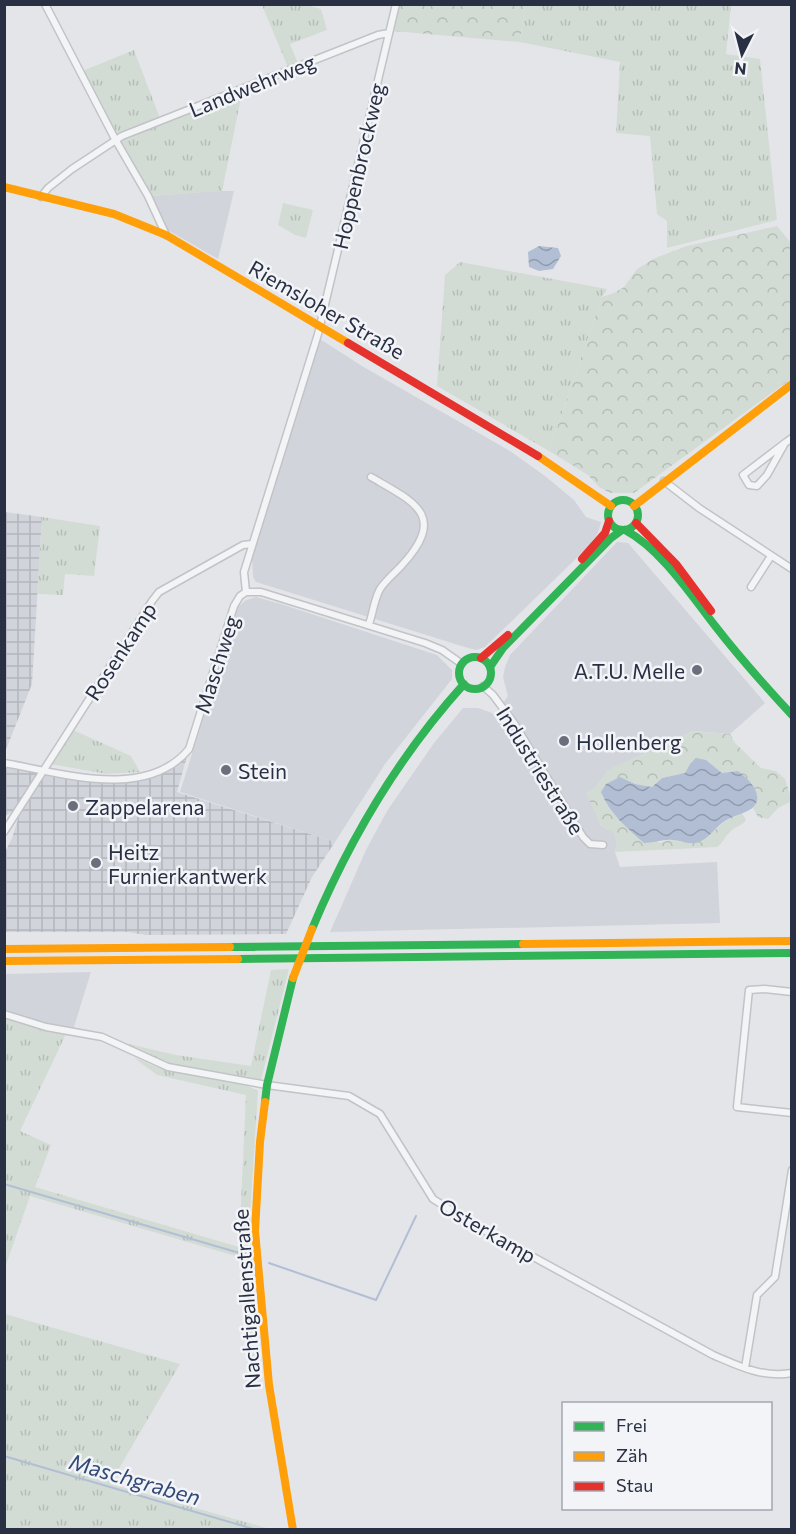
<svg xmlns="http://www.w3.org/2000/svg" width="796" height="1534" viewBox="0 0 796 1534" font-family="Commissioner,sans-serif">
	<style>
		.built { fill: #d2d4dc }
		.industrial { fill: url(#industrial-grid) }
		.grass { fill: url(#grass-tufts) }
		.forest { fill: url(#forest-crowns) }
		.water { fill: url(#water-waves) }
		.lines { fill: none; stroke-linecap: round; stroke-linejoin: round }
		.stream { stroke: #b2bed4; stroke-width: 2 }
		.street-casing { stroke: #c2c3c7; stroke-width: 9 }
		.street { stroke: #f3f4f6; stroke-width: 6 }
		.fast { stroke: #30b455; stroke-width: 8 }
		.slow { stroke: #ff9f0a; stroke-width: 8 }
		.jam { stroke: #e5322d; stroke-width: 8 }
		.slow-bridge { stroke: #ff9f0a; stroke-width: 8 }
		.poi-dot { fill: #6b6f7d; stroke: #f2f4f8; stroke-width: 2 }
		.labels { text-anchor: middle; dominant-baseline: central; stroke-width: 5; stroke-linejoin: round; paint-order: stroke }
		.street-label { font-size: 21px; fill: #2a3043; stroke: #f2f4f8 }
		.poi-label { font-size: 21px; fill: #2a3043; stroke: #f2f4f8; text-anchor: start }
		.water-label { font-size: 22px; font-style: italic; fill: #334a77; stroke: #f2f4f8 }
	</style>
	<defs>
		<pattern id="industrial-grid" width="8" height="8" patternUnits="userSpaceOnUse" patternTransform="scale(1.5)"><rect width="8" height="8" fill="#d2d4dc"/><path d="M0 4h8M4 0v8" fill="none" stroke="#b4b6be"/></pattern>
		<pattern id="grass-tufts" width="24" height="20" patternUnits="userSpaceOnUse" patternTransform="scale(1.5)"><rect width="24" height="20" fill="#d3dcd4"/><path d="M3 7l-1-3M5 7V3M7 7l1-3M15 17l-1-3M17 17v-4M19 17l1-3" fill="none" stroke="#b5bdb7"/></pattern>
		<pattern id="forest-crowns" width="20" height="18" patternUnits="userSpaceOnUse" patternTransform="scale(1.5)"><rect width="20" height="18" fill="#d3dcd4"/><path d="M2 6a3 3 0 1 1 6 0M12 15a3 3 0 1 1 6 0" fill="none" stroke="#b5bdb7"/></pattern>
		<pattern id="water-waves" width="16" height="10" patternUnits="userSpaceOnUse" patternTransform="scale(1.5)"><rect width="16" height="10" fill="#b2bed4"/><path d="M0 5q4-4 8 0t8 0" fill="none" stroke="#919bae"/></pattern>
	</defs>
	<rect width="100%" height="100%" fill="#e4e5e9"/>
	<path class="built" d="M215,191H234L218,259L164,228L148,196Z
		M320,339L362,366L510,451L545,476L574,500L586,517L601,522L598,533L589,546L485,647L476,650L468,648L256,582L253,577L252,559Z
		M617,542L628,543L765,703L730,734L693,731L609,770L596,787L600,825L614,832L617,842L615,852L620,867L717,862L720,923L330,932L366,850L387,811L434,743L463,708H478L495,714L508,696L503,677L505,667L510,655Z
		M256,597L281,604L437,655L452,670V679L385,764L335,842L180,792L238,607L246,600Z
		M91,972L73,1030L45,1023L5,1010L4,974Z"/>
	<path class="industrial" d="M5,512L42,517L32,684L5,752Z
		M189,749L177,792L335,842L312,877L286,934L146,935L128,932H5V852L12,838L22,806L5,816V763L119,781L166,769Z"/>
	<path class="grass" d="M262,5H307L321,9L327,30L290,44L299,66L289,70Z
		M525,5H731L726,54L760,59L777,220L667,248V221L657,214L650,136L616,133L620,62L520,42Z
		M134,50L161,121L243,88L222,191L148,196L80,72Z
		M283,203L313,210L306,238L295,235L278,225Z
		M460,262L607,289L602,297L549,451L437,386L445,275Z
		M42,517L100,526L94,576L65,574L63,595L37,594Z
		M73,730L131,756L140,772L107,774L50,764Z
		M289,969L261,1080L168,1064L124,1043L176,1055L251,1066L271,970Z
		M5,1016L66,1034L20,1131L51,1145L35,1187L239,1247L246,1095L157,1075L133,1057L159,1068L248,1086L258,1091L248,1245L259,1360L254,1371L239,1257L30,1196L5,1268Z
		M5,1314L180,1364L110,1484L270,1529H5Z"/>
	<path class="forest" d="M399,5H525L520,42L393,31Z
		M777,226L791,243V379L634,493H610L599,487L588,475L549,451L602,297L614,293L624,287L637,269L655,258L687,246Z
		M693,731L730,734L735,743L761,768L776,771L785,779L792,801L778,808L768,819L758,817L753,808L757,800L738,771L722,773L706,760L690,764L685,773L662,778L652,787L635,784L619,777L659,843L670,840L683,842L707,837L724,822L742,813L746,820C742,826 735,827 730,832C724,837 724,842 717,847L615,852L617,842L614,833L601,826L586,793L596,787L608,770Z"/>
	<path class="water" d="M539,246L558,248L561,256L553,269L539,271L529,267L528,252Z
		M696,758L706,760L722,773L738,771C749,779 767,797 751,809C743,814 733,816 725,821C715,827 708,841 695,843C687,844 679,840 672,840C665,839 653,843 644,843C627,828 610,814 601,792L606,784L620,777L635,784L652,787L662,778L685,773L690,764Z"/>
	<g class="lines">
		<path class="stream" d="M4,1184L236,1252
			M269,1263L376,1300L416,1216
			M4,1456L257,1530"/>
		<g class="street-casing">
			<path id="street" d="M45,4L115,139L148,196L166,235
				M41,197L48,188L72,169L122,136L378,35L389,33
				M785,443L767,475L757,486L749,485L743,475L785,443L792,438
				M664,481L699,508L792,569
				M751,587L771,556
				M246,592H261L425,643L442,650L462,664
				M369,624C373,613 374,600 380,589C386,580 395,573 402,565C448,515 414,502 371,477
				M483,686L493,695L514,723L583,837L590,844L603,845
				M4,763C62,773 146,801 189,749L234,606L240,596L246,592L244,572L318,334L396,4
				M4,832L152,601L159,592L243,545L252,544
				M792,992L765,989L749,990L737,1107L792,1113
				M4,1014L46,1027L102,1037L168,1067L267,1085L349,1096L380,1114L433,1199L473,1224L713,1355C739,1366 762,1378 792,1373
				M745,1368L757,1295L775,1277L792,1170"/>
		</g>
		<use href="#street" class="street"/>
		<path class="fast" d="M608 515a15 15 0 1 1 30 0a15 15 0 1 1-30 0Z
			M625,530C661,549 691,595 716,627C740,658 766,687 792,715
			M459 673a16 16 0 1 1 32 0a16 16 0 1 1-32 0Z
			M490,667L503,648L611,538L622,530
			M312,929C350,838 398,757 464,684
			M230,947L523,944
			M238,959L792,953
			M265,1102L267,1085L293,978"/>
		<path class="slow" d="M4,187L114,214L166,235L348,343
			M538,456L611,506
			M634,506L792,384
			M523,944L792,941
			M4,949L230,947
			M4,961L238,959
			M265,1102L260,1142L255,1231L269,1385L293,1530"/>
		<path class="jam" d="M348,343L538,456
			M636,523L676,564L711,611
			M582,559L605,533L609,521
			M481,658L508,635"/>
		<path class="slow-bridge" d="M293,978L312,929"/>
	</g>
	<g class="poi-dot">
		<circle cx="697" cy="670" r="6"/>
		<circle cx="564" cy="741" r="6"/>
		<circle cx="226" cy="770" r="6"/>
		<circle cx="73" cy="806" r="6"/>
		<circle cx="96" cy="863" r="6"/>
	</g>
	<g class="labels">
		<g class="street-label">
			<text transform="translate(252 85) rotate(-22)">Landwehrweg</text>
			<text transform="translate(358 166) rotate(-77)">Hoppenbrockweg</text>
			<text transform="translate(327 309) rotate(30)">Riemsloher Straße</text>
			<text transform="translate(120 651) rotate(-57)">Rosenkamp</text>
			<text transform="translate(216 664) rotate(-72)">Maschweg</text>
			<text transform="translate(541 770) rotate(58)">Industriestraße</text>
			<text transform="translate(488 1230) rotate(30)">Osterkamp</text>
			<text transform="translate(246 1299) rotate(-94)">Nachtigallenstraße</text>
		</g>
		<g class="poi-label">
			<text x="685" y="670" text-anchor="end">A.T.U. Melle</text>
			<text x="576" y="741">Hollenberg</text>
			<text x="238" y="770">Stein</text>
			<text x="85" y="806">Zappelarena</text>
			<text x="108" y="851">Heitz<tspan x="108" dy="24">Furnierkantwerk</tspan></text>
		</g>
		<g class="water-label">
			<text transform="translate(135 1479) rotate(16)">Maschgraben</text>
		</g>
	</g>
	<rect width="796" height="1534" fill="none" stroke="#2a3043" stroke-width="12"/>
	<rect x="562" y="1402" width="210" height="108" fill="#f2f4f8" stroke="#a2a6b0" stroke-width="1.5"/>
	<rect x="574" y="1422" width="30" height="9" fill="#30b455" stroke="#a2a6b0" stroke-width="1.5"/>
	<text x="616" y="1432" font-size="18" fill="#2a3043">Frei</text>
	<rect x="574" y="1452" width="30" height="9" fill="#ff9f0a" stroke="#a2a6b0" stroke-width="1.5"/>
	<text x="616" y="1462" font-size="18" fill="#2a3043">Zäh</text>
	<rect x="574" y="1482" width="30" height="9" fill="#e5322d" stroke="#a2a6b0" stroke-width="1.5"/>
	<text x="616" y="1492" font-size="18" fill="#2a3043">Stau</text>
	<g transform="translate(742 54) rotate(186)" stroke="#f2f4f8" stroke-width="4.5" paint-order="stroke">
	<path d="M0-4.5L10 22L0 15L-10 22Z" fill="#2a3043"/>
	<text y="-9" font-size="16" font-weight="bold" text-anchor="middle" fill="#2a3043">N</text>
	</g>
</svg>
